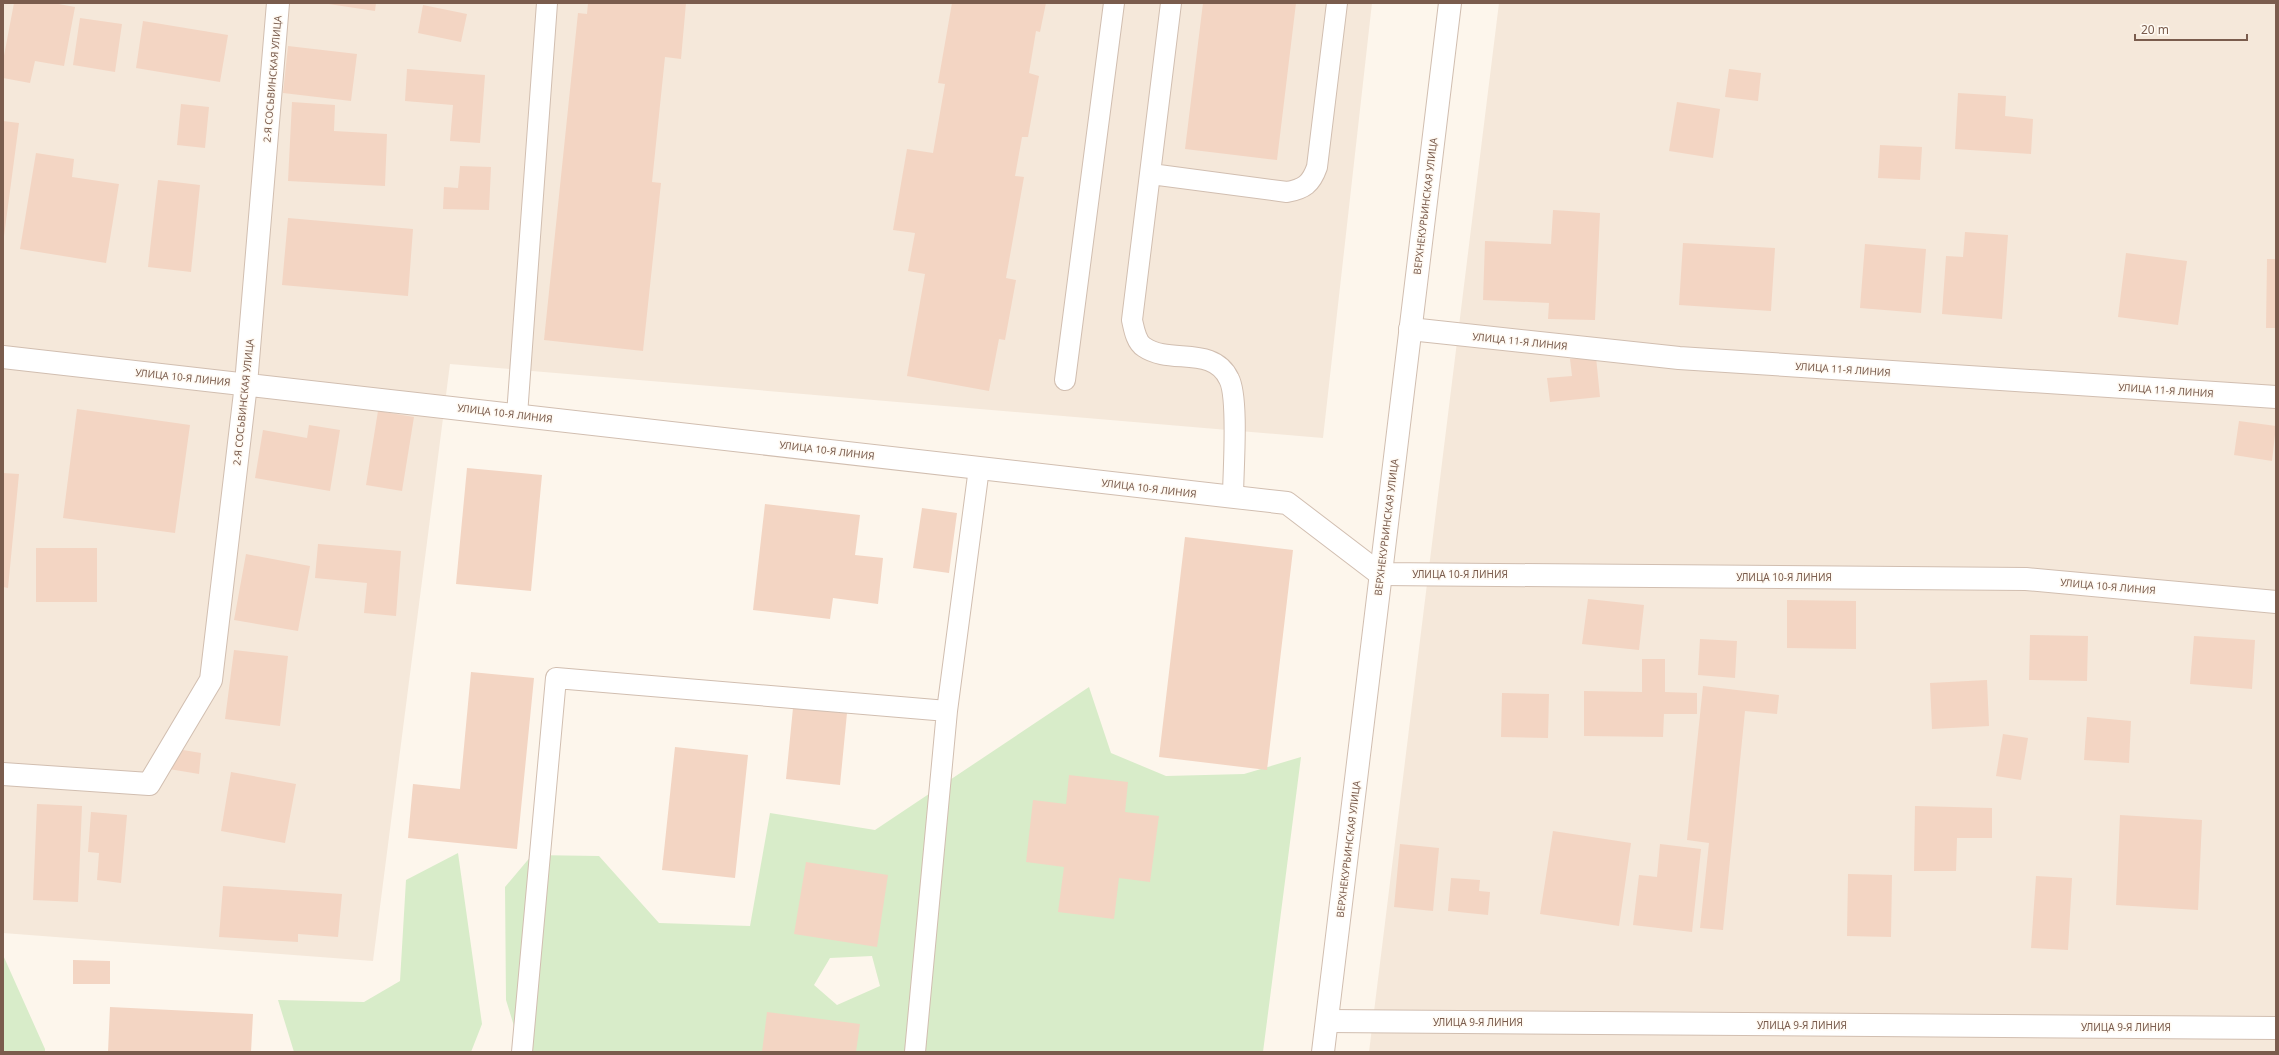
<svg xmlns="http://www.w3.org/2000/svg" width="2279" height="1055" viewBox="0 0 2279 1055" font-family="'Noto Sans',sans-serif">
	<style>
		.residential { fill: #f5e8da }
		.green { fill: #d8ecc9; fill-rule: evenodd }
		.building { fill: #f3d5c3 }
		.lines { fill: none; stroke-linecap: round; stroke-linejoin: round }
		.service-casing { stroke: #d1beb0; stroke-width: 22 }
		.minor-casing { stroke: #d1beb0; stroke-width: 24 }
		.tertiary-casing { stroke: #d1beb0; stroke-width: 24 }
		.service { stroke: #fff; stroke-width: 20 }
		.minor { stroke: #fff; stroke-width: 22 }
		.tertiary { stroke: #fff; stroke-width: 22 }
		.labels { text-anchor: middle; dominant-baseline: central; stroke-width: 3; stroke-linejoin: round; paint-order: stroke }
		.street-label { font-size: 10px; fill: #7a5c4d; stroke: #fffaf3 }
	</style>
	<rect width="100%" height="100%" fill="#fdf6ec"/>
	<path class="residential" d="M3,3H1372L1323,438L450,364L373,961L3,933Z
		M1499,3H2276V1052H1369Z"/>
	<path class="green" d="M1089,687L1111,753L1166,776L1244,774L1301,757L1263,1052H522L506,1000L505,887L532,855L599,856L659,923L750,926L770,813L875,830ZM872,956L880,986L837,1005L814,985L830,958Z
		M458,853L482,1024L471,1052H294L278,1000L364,1002L400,981L406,880Z
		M3,955L45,1049V1052H3Z"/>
	<path class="building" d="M14,3H53L75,7L64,66L35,61L30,83L3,78V61Z
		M322,3H376L375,11Z
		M588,3H686L681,59L665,57L652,182L661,183L643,351L544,340L578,13L587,14Z
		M952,3H1046L1040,32L1036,31L1029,73L1039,76L1028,137H1022L1015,176L1024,177L1006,278L1016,280L1005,340L999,339L989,391L907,376L925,274L908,271L915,233L893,230L907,149L933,153L945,84L938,83Z
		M1203,3H1296L1277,160L1185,149Z
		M423,5L467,14L461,42L418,33Z
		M80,18L122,24L115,72L73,65Z
		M143,21L228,35L220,82L136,68Z
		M288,46L357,54L351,101L283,93Z
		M407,69L485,75L480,143L450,141L453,105L405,101Z
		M1729,69L1761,73L1758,101L1725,97Z
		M1958,93L2006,96L2005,116L2033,119L2031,154L1955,149Z
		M292,102L335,105L334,131L387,134L385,186L288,181Z
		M1677,102L1720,109L1713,158L1669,151Z
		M181,104L209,107L205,148L177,145Z
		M3,121L19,123L4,236H3Z
		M1880,145L1922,147L1920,180L1878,178Z
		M36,153L74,159L72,177L119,184L106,263L20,249Z
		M460,166L491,167L489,210L443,209L444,187L458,188Z
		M158,180L200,185L191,272L148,267Z
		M1553,210L1600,213L1595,320L1548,319L1549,303L1483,300L1485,241L1551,244Z
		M288,218L413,229L408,296L282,285Z
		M1965,232L2008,235L2002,319L1942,314L1946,256L1963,257Z
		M1683,243L1775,248L1771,311L1679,305Z
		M1865,244L1926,249L1921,313L1860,308Z
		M2126,253L2187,261L2178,325L2118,317Z
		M2267,259H2276V328H2266Z
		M1596,357L1600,397L1550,402L1547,378L1572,376L1570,359Z
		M77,409L190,425L175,533L63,518Z
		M378,411L414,417L402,491L366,485Z
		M2239,421L2276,426L2272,461L2234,455Z
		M309,425L340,430L330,491L255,478L263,430L307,438Z
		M467,468L542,475L531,591L456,584Z
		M3,473L19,474L8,588L3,587Z
		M765,504L860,515L855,555L883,558L878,604L833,598L830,619L753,610Z
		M922,508L957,513L949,573L913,568Z
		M1185,537L1293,550L1267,770L1159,757Z
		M318,544L401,551L396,616L364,613L367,583L315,578Z
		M36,548H97V602H36Z
		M246,554L310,566L298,631L234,620Z
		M1588,599L1644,605L1639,650L1582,644Z
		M1787,600L1856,601V649L1787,648Z
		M2030,635L2088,636L2087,681L2029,680Z
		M2194,636L2255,640L2252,689L2190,684Z
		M1700,639L1737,641L1735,678L1698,675Z
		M234,650L288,656L280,726L225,719Z
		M1642,659H1665V692L1697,693V714H1664L1663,737L1584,736V691L1642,692Z
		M471,672L534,678L517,849L408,838L413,784L460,789Z
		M1987,680L1989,726L1932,729L1930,683Z
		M1703,686L1779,695L1777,714L1745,711L1723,930L1700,928L1709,843L1687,840Z
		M1502,693L1549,694L1548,738L1501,737Z
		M793,708L847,713L840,785L786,779Z
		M2087,717L2131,721L2129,763L2084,760Z
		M2003,734L2028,738L2021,780L1996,776Z
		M675,747L748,755L735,878L662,870Z
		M171,748L201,753L199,774L169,769Z
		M231,772L296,784L285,843L221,831Z
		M1069,775L1128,782L1125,812L1159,816L1150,882L1119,878L1114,919L1058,912L1064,867L1026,862L1033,800L1066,804Z
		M37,804L82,806L78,902L33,900Z
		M1915,806L1992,808V838H1957L1956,871H1914Z
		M91,812L127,815L121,883L97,880L99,853L88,852Z
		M2120,815L2202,820L2198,910L2116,905Z
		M1553,831L1631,843L1619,926L1540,914Z
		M1400,844L1439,848L1433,911L1394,907Z
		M1660,844L1701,849L1692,932L1633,925L1639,875L1657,877Z
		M806,862L888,875L877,947L794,934Z
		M1848,874L1892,875L1891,937L1847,936Z
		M2036,876L2072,878L2068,950L2031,948Z
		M1451,878L1480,880L1479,891L1490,892L1488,915L1448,911Z
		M223,886L342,894L338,937L298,934V942L219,937Z
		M73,960L110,961V984H73Z
		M110,1007L253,1014L251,1052H108Z
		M767,1012L860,1024L856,1052H762Z"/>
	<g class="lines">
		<g class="service-casing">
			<path id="service" d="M1171,3L1132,320C1134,329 1136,342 1144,347C1170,365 1213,345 1229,379C1239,398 1233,472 1233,497
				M1151,174L1287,192C1304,189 1311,184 1317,167L1337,3
				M1065,380L1114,3
				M517,415L547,3
				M522,1052L556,678L947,711L979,468
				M915,1052L947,711"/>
		</g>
		<g class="minor-casing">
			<path id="minor" d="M1410,329L1679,358L2276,397
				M3,357L1287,503L1380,574L2026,579L2276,602
				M3,774L149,784L211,680L246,384L278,3
				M1328,1021L2276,1028"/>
		</g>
		<g class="tertiary-casing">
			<path id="tertiary" d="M1323,1052L1450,3"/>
		</g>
		<use href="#service" class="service"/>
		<use href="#minor" class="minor"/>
		<use href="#tertiary" class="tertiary"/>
	</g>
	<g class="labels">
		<g class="street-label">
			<text transform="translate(272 79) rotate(-85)">2-Я СОСЬВИНСКАЯ УЛИЦА</text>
			<text transform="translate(1425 206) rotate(-83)">ВЕРХНЕКУРЬИНСКАЯ УЛИЦА</text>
			<text transform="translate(1520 341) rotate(6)">УЛИЦА 11-Я ЛИНИЯ</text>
			<text transform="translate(1843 369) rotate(4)">УЛИЦА 11-Я ЛИНИЯ</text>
			<text transform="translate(183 377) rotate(6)">УЛИЦА 10-Я ЛИНИЯ</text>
			<text transform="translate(2166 390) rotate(4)">УЛИЦА 11-Я ЛИНИЯ</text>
			<text transform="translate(243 402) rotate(-84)">2-Я СОСЬВИНСКАЯ УЛИЦА</text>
			<text transform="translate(505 413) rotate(7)">УЛИЦА 10-Я ЛИНИЯ</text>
			<text transform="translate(827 450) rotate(7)">УЛИЦА 10-Я ЛИНИЯ</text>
			<text transform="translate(1149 488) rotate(7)">УЛИЦА 10-Я ЛИНИЯ</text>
			<text transform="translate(1386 527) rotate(-83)">ВЕРХНЕКУРЬИНСКАЯ УЛИЦА</text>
			<text x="1460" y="574">УЛИЦА 10-Я ЛИНИЯ</text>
			<text x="1784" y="577">УЛИЦА 10-Я ЛИНИЯ</text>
			<text transform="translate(2108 586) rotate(5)">УЛИЦА 10-Я ЛИНИЯ</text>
			<text transform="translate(1348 849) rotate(-83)">ВЕРХНЕКУРЬИНСКАЯ УЛИЦА</text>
			<text x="1478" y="1022">УЛИЦА 9-Я ЛИНИЯ</text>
			<text x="1802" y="1025">УЛИЦА 9-Я ЛИНИЯ</text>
			<text x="2126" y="1027">УЛИЦА 9-Я ЛИНИЯ</text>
		</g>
	</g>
	<rect width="2279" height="1055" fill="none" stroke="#7a5c4d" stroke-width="8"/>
	<path d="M2135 34v6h112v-6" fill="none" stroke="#7a5c4d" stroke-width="2"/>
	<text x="2141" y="34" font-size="12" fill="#7a5c4d" stroke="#fffaf3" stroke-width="3" paint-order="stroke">20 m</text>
</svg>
